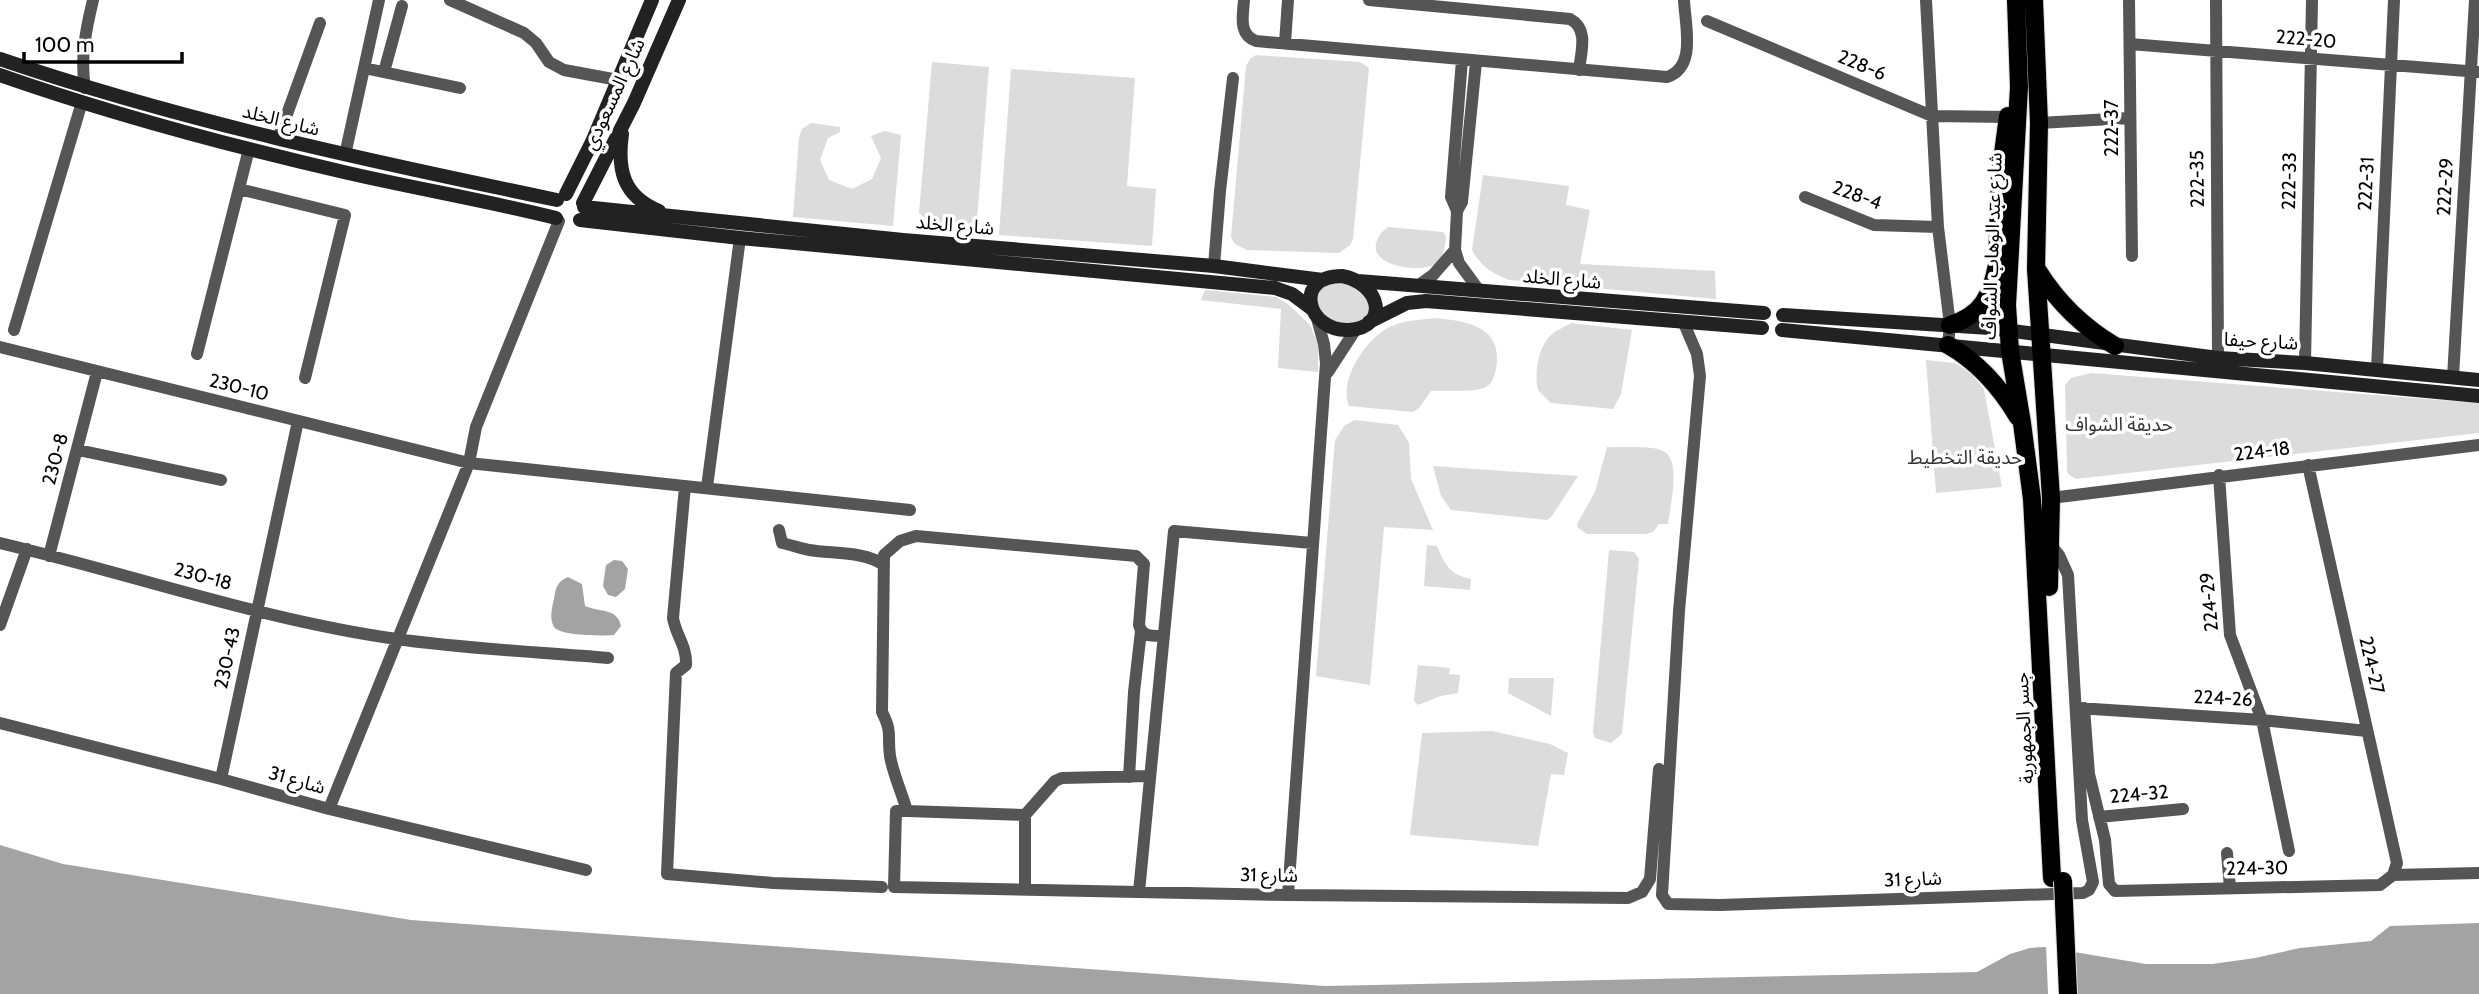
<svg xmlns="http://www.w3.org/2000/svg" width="2479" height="994" viewBox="0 0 2479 994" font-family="Cabin,'Noto Sans Arabic',sans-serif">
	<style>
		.green { fill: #dcdcdc }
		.water { fill: #a3a3a3 }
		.pier { fill: #fff }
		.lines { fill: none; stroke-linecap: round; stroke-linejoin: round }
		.primary-casing { stroke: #dbdbdb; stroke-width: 20 }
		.minor { stroke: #555; stroke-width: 12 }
		.secondary { stroke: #222; stroke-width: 14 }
		.primary { stroke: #000; stroke-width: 18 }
		.primary-bridge-casing { stroke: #dbdbdb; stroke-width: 20; stroke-linecap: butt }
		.primary-bridge { stroke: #000; stroke-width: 18 }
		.labels { text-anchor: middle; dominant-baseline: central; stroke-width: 7; stroke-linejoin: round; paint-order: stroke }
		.street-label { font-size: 19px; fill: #000; stroke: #fff }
		.park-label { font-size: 19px; fill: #333; stroke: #fff }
	</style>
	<rect width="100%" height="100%" fill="#fff"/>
	<path class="green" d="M1256,55L1360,62L1369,68L1353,239L1350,245L1339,253L1247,250L1235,244L1231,237L1246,66L1250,59Z
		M932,62L989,67L976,233L935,228L919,213Z
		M1011,69L1135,78L1127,186L1156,189L1152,246L999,235Z
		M811,123L840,127V132L828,138L820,160L829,180L852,189L872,179L881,158L871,136L885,131L901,135L893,226L793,217L799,137L802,129Z
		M1483,175L1569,186L1566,205L1590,210L1580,264L1715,271L1716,299L1509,280C1492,273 1481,267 1472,250Z
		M1388,227L1443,232L1446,236C1445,245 1445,255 1438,262C1427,274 1371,268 1376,244C1378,236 1381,232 1388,227Z
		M1335,281L1362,290C1365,295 1369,301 1369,306C1370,325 1344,326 1332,321C1327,320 1322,314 1318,311L1316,292Z
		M1205,290L1276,297L1288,304L1310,325L1318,344V372L1278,368L1281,309L1201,300Z
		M1435,318C1468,321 1504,327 1496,369C1494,376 1493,383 1486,387C1475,393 1444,390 1431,391L1419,408L1413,412L1349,406C1338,380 1367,336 1392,326C1406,320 1420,320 1435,318Z
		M1571,323L1632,330L1621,394L1613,409L1551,403L1538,390C1534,374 1538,347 1551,335C1556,330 1565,327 1571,323Z
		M1926,360L1954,363L1960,366L1972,375L1984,389L2002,487L1936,493Z
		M2091,373L2479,403V433L2076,479L2068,474L2067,470L2065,385L2071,378Z
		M1355,420L1398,425L1409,443L1411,479L1433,530L1384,527L1370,685L1316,676L1335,440L1345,425Z
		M1607,447C1622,448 1651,445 1663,451C1682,459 1670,507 1668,524H1659L1653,532L1646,534H1587L1578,528L1577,524L1595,492Z
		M1433,466L1578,476L1552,516L1547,520L1451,510L1441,496Z
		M1427,545L1437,546C1445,565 1450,575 1471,579L1470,590L1424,586Z
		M1609,550L1634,552L1639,559L1622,734L1611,743L1595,738L1593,732Z
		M1418,665L1450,668L1449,674L1460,675L1458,693L1441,696L1418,705L1414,701Z
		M1509,678H1554L1551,716L1508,693Z
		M1492,731L1550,744L1568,753L1564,775L1551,774L1538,846L1410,835L1422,733Z"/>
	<path class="water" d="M614,560L622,561L628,569L625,589L616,597L608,595L603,586L606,565Z
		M568,577L582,584L585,606C598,612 618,608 621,626L614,635C602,636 561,636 554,627C549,619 552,607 554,599C556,587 557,582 568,577Z
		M0,845L63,864L411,920L1325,986L1977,972L2010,954L2030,948L2044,947L2146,964H2212L2255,958L2300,948L2371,941L2390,926L2479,923V994H0Z"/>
	<path class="pier" d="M2046,944L2074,948L2076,994H2048Z"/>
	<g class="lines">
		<g class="primary-casing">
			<path id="primary" d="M2016,0L2019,87L2007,305L2010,351L2022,423L2032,499L2052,878
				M2034,0L2039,123L2036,269L2051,498L2049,587
				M2038,271C2058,303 2083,327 2115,346
				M1950,325C1982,315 1991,296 1997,265L2000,176L2008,116
				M1948,345C1978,362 2000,387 2018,417"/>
		</g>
		<path class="minor" d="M450,0L524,33L536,43L549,62L564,70L618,80
			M1244,0C1243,16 1238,34 1256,41L1667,77C1697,67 1685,25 1684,0
			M1369,0L1570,19C1589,29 1581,52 1579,70
			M1926,0L1938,227L1950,325L1948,345
			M2129,0L2132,256
			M2216,0L2218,358
			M1707,21L1932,116L2008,117
			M1285,43L1288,0
			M2130,44L2479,72
			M1462,60L1451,197L1457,211L1455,250L1459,263L1478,289
			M364,68L460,88
			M384,72L402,6
			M85,88C80,58 86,29 93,0
			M2039,123L2129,118
			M278,139L320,23
			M345,155L379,0
			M239,189L345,215L305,378
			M1805,197L1874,225L1938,227
			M1457,211L1462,202L1476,62
			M1214,266L1220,191L1233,78
			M1419,285L1433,275L1455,250
			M1683,321L1697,354L1700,376L1679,611L1662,895L1668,904L1720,905L2083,893L2089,890L2093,882L2082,820L2068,575L2059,555L2050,544
			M14,330L82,102
			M0,347L469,463L910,510
			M197,354L249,149
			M2305,363L2312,0
			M2377,369L2394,0
			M1328,372L1356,329
			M2453,377L2475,0
			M78,450L221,480
			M2308,465L2397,863L2393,875
			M2219,475L2230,635L2262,720L2289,851
			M685,486L673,618C676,636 687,646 686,665L676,673L667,874L773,883L882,887
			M707,487L740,238
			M2051,498L2479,445
			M779,530L782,543C791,545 800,548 809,550C833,554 864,551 884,565
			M0,543C132,574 262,620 397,639C467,649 538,652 608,658
			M49,556L97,372
			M0,625L27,549
			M2078,708L2262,720L2367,731
			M2084,708L2089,774L2105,840L2109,884L2115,891L2380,885L2393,875
			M0,723L221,779L329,809L586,870
			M1149,776L1062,778L1055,781L1025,815L907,811C902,793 893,774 890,756C887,735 893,734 882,712L884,555L900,541L916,536L1136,556L1144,564L1139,625C1142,637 1152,636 1163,636
			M1129,777L1134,692L1141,631
			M221,779L298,421
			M329,809L469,463L476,427L559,221
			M907,811H896L894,887L1288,895L1628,898L1642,892L1650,879L1659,769
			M2099,817L2183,809
			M2227,853L2230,888
			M2393,875L2479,873
			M1025,889V815
			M1139,892L1174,531L1312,543
			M1288,895L1326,363L1324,344L1316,315"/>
		<path class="secondary" d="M0,59C182,121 369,161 557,200
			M0,75C114,115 231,146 348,173C418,189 488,201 556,218
			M622,134C617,170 623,196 659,211
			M566,194L592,142L652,0
			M583,203L634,103L679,0
			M584,207L903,240L1214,266L1323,280
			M580,220L740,238L1275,288L1292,294L1312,309
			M1342,276C1380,283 1391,327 1349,330C1307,332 1292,276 1342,276Z
			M1358,281L1764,313
			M1783,315L1990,328L2218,358L2305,363L2479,380
			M1369,322L1407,303L1426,301L1762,328
			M1782,330L2479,396"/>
		<use href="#primary" class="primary"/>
		<g class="primary-bridge-casing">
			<path id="primary-bridge" d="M2063,881L2068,994"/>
		</g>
		<use href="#primary-bridge" class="primary-bridge"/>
	</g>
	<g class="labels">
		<g class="street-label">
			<text transform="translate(2306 39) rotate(5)">222-20</text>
			<text transform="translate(1862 65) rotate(23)">228-6</text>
			<text transform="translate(614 94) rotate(-65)">شارع المسعودي</text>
			<text transform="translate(281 120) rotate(14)">شارع الخلد</text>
			<text transform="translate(2111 128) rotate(-90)">222-37</text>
			<text transform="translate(2197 179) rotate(-91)">222-35</text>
			<text transform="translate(2289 181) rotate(-89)">222-33</text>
			<text transform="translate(2366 184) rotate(-87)">222-31</text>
			<text transform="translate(2445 187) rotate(-87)">222-29</text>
			<text transform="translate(1857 195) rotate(20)">228-4</text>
			<text transform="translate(955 225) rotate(5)">شارع الخلد</text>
			<text transform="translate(1992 246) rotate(-88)">شارع عبد الوهاب الشواف</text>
			<text transform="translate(1562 279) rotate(5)">شارع الخلد</text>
			<text transform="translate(2261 341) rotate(3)">شارع حيفا</text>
			<text transform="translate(239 387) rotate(14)">230-10</text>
			<text transform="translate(2262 451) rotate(-7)">224-18</text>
			<text transform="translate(55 459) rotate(-75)">230-8</text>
			<text transform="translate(203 576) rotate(15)">230-18</text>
			<text transform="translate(2209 602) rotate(-95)">224-29</text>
			<text transform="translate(227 658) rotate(-78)">230-43</text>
			<text transform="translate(2372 665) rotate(77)">224-27</text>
			<text transform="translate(2223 698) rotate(3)">224-26</text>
			<text transform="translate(2024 728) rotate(-93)">جسر الجمهورية</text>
			<text transform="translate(297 780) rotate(16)">شارع 31</text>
			<text transform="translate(2139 794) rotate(-5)">224-32</text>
			<text transform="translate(2257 868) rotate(-1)">224-30</text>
			<text transform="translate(1269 875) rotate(1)">شارع 31</text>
			<text transform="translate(1913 879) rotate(-2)">شارع 31</text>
		</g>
		<g class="park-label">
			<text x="2119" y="424">حديقة الشواف</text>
			<text x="1965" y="457">حديقة التخطيط</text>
		</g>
	</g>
	<path d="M24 52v10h158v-10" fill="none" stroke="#000000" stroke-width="3.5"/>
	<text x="35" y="52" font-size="21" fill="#000000" stroke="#ffffff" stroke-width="5" paint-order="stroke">100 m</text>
</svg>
